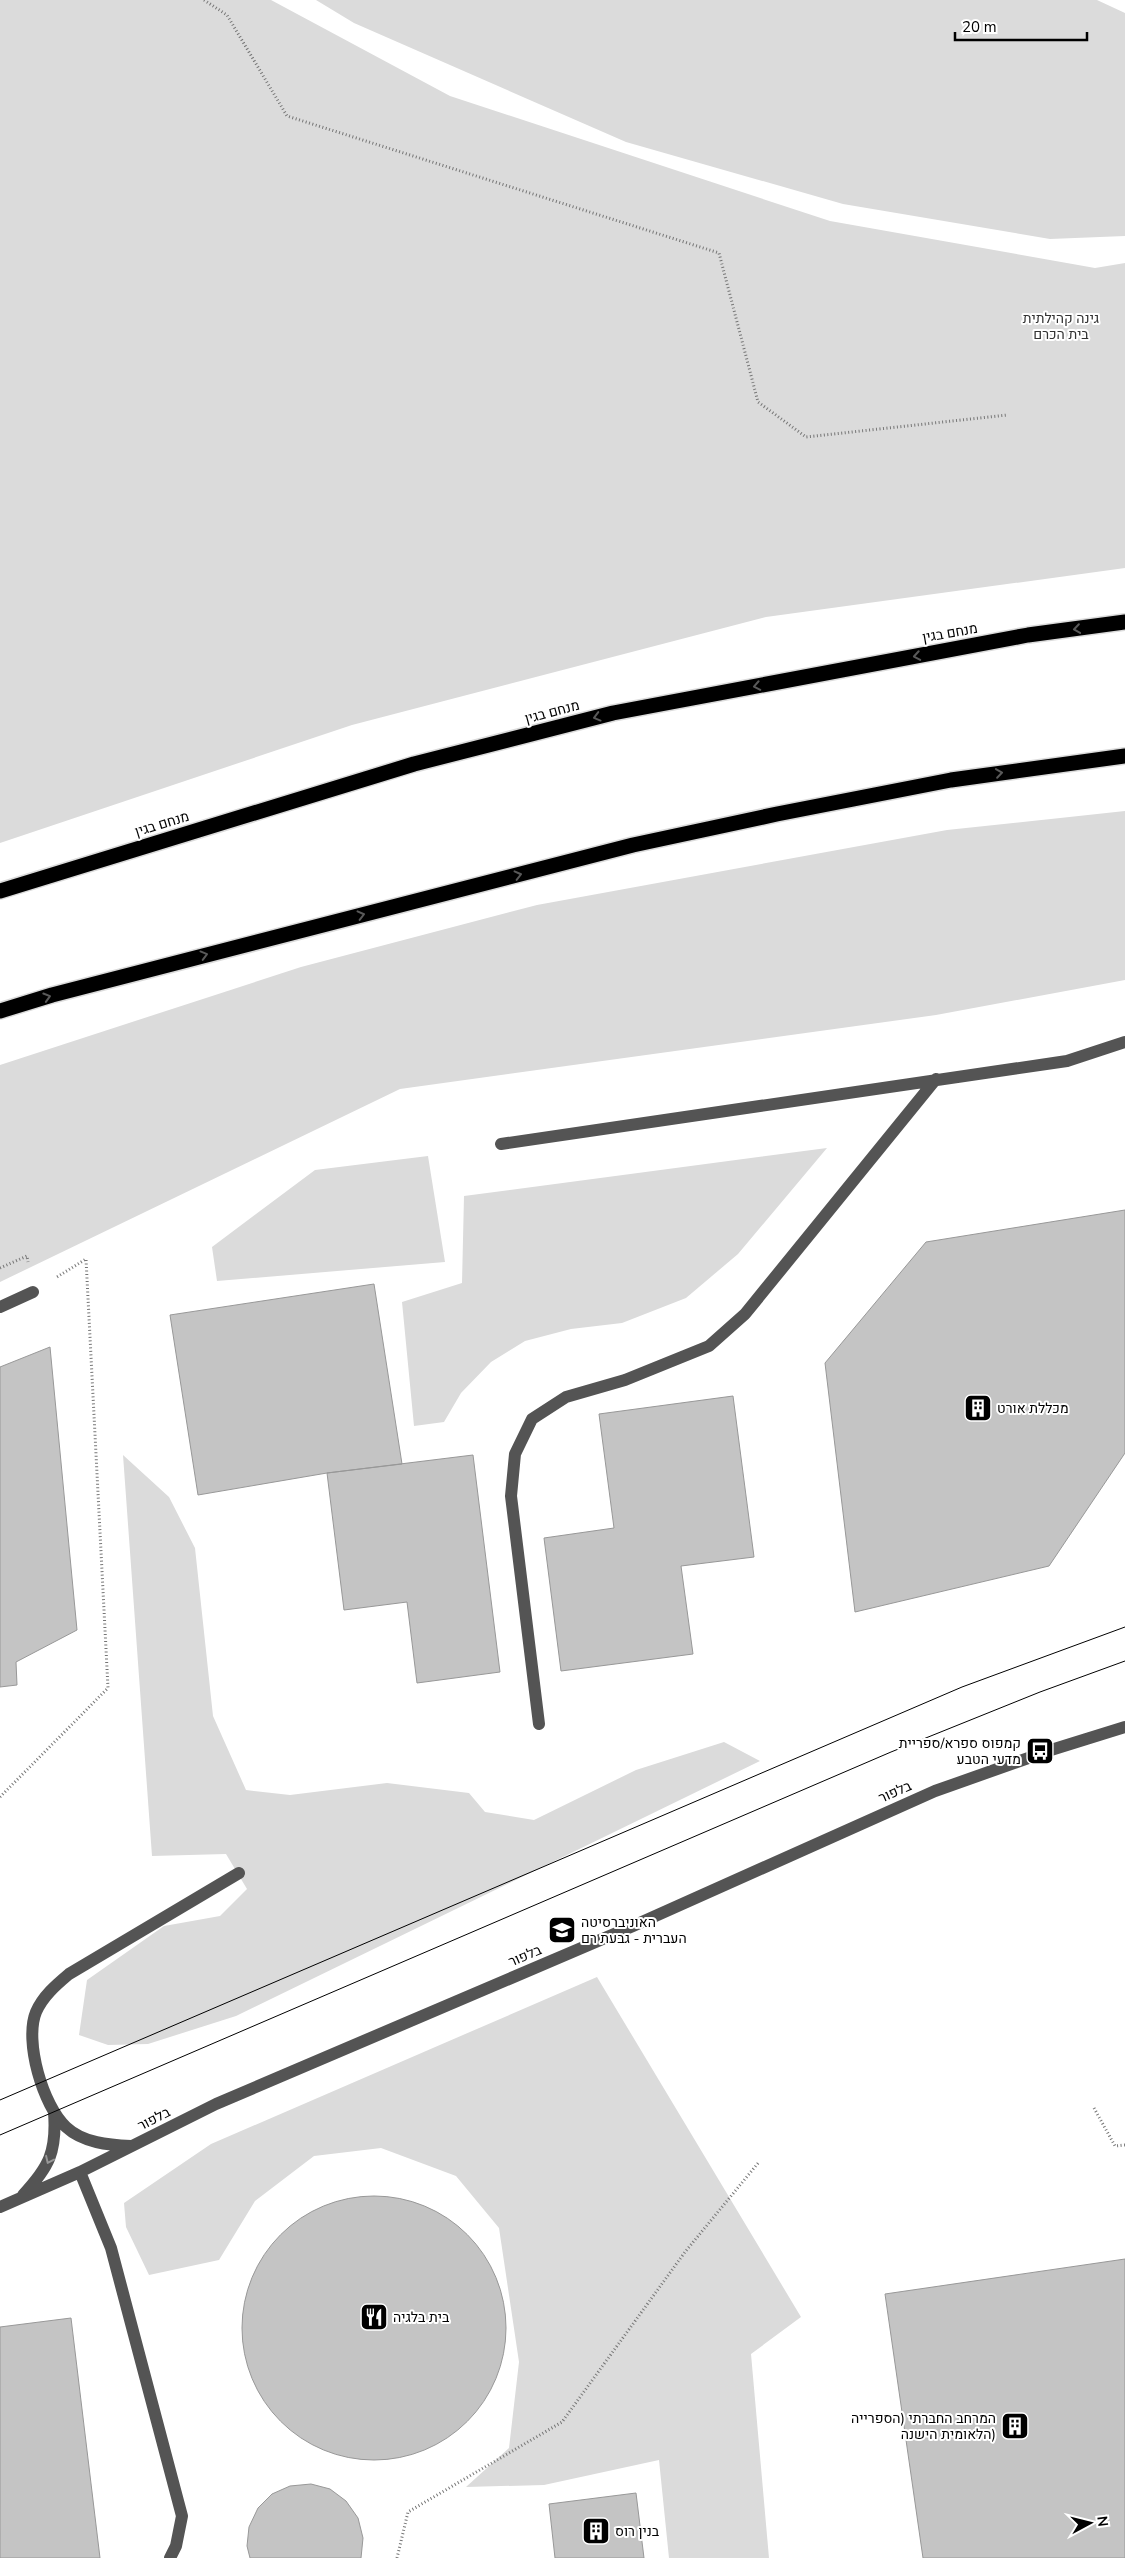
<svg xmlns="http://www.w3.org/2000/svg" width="1125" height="2558" viewBox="0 0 1125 2558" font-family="'Nunito Sans',Heebo,sans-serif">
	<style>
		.green { fill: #dbdbdb }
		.building { fill: #c4c4c4; stroke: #989898 }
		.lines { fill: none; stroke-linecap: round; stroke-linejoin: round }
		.highway-casing { stroke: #dbdbdb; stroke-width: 18 }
		.path { stroke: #767676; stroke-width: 3; stroke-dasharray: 1 2.5; stroke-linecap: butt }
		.minor { stroke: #545454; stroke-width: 12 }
		.highway { stroke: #000; stroke-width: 15 }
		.tram { stroke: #000; stroke-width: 1 }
		.oneway { stroke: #595959 }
		.oneway2 { stroke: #989898 }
		.labels { text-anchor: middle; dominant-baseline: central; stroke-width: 4; stroke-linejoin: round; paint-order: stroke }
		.park-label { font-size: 14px; fill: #323232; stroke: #fff }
		.street-label { font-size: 14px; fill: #000; stroke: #fff }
		.poi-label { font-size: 14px; fill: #000; stroke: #fff; text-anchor: start }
	</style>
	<rect width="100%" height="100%" fill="#fff"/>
	<path class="green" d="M0,0H271L450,96L830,221L1095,268L1125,263V568L766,617L352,725L0,843Z
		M316,0H1097L1125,13V236L1050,239L843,204L626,142L354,23Z
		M1125,811V980L936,1015L400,1089L0,1282V1065L301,967L537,905L947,830Z
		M827,1148L738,1254L686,1298L622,1323L571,1329L525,1341L491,1362L461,1393L444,1422L414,1426L402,1302L462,1283L464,1196Z
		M428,1156L445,1262L217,1281L212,1247L315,1170Z
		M123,1455L169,1497L195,1548L213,1716L246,1790L290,1795L387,1783L469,1793L485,1812L534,1820L636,1770L724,1742L760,1761L236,2016L148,2044L108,2045L79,2035L87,1980L164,1926L220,1916L247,1889L226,1854L152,1856Z
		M597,1977L801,2317L751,2354L769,2558H669L659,2460L544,2485L466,2487L509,2448L519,2362L499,2228L456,2176L381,2148L314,2156L255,2201L219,2260L149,2275L126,2227L124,2203L211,2144Z"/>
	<path class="building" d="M1125,1210V1453L1049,1566L855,1612L825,1363L926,1242Z
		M374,1284L402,1464L327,1473L198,1495L170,1315Z
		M50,1347L77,1630L16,1662L17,1685L0,1687V1367Z
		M733,1396L754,1557L681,1566L693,1654L561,1671L544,1538L614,1528L599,1414Z
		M473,1455L500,1672L417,1683L407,1602L344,1610L327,1473Z
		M242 2328a132 132 0 1 1 264 0a132 132 0 1 1-264 0Z
		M1125,2259V2558H923L885,2294Z
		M71,2318L100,2558H0V2327Z
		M311,2484L330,2489L346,2501L358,2518L363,2538L361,2558H250L247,2546L249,2527L258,2508L272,2494L290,2486Z
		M636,2493L644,2558H555L549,2504Z"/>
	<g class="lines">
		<g class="highway-casing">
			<path id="highway" d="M0,891L414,764L613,713L1028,635L1125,622
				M0,1011L52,995L633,845L777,814L951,780L1125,756"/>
		</g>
		<path class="path" d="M204,0L227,15L287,116L719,253L758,402L806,437L1007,415
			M0,1268L27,1256L28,1262
			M0,1797L108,1688L86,1259L57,1277
			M1094,2108L1115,2146L1125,2145
			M397,2558L408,2512L562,2422L685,2252L759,2162"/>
		<path class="minor" d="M501,1144L1067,1061L1125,1042
			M0,1307L33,1292
			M539,1724L511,1496L515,1454L532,1419L566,1397L625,1380L709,1346L745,1314L936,1079
			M131,2146C109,2145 83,2143 66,2127C43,2106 24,2041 36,2012C43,1996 56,1985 69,1974L239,1873
			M80,2172L111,2248L182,2516L176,2546L170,2558
			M23,2195C49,2167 57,2152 54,2112
			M0,2207L80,2172L216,2104L633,1926L935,1791L1051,1750L1125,1727"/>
		<use href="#highway" class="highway"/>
		<path class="tram" d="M0,2100L962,1687L1125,1627
			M0,2135L891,1752L1040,1692L1125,1661"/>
	</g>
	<defs><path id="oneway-chevron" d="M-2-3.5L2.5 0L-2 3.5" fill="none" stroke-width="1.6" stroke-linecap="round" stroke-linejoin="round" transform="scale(1.25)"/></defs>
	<g class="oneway">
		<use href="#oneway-chevron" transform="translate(1077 629) rotate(172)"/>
		<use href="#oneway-chevron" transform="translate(917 656) rotate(170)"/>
		<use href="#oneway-chevron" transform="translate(757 686) rotate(169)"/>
		<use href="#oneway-chevron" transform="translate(597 717) rotate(165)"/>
		<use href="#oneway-chevron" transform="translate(999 773) rotate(-8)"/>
		<use href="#oneway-chevron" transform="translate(518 875) rotate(-14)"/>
		<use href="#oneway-chevron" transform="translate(361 915) rotate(-14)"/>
		<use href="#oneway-chevron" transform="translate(204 955) rotate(-15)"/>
		<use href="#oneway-chevron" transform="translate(47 997) rotate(-17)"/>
	</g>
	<use class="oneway2" href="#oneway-chevron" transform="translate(49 2160) rotate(115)"/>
	<defs>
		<g id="building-square" transform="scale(1.4375)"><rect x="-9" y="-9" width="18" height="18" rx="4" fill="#000" stroke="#fff"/><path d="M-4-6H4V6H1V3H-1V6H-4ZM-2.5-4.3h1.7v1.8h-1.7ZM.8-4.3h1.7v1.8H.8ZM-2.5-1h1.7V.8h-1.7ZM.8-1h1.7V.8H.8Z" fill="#fff"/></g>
		<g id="bus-square" transform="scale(1.4375)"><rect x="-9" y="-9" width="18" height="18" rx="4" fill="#000" stroke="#fff"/><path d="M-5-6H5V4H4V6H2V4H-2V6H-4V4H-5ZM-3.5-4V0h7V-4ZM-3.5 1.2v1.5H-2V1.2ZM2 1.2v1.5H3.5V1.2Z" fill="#fff"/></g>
		<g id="university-square" transform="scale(1.4375)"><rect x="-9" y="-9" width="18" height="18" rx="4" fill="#000" stroke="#fff"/><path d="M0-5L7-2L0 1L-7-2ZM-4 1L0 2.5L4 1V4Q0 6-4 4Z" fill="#fff"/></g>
		<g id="restaurant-square" transform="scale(1.4375)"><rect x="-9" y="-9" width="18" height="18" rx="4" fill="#000" stroke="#fff"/><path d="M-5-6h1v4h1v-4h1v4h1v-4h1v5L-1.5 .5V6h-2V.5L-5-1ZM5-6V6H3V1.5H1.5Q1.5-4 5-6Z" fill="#fff"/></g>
	</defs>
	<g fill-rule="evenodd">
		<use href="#building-square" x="978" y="1408"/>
		<use href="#bus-square" x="1040" y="1751"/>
		<use href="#university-square" x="562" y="1930"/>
		<use href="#restaurant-square" x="374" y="2317"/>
		<use href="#building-square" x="1015" y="2426"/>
		<use href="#building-square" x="596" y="2531"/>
	</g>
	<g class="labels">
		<g class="park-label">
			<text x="1061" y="318">גינה קהילתית<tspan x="1061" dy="16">בית הכרם</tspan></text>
		</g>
		<g class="street-label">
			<text transform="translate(950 633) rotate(-10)">מנחם בגין</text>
			<text transform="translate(552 712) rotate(-15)">מנחם בגין</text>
			<text transform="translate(162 824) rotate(-17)">מנחם בגין</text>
			<text transform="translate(895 1792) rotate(-24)">בלפור</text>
			<text transform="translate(525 1956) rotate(-23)">בלפור</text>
			<text transform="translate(154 2119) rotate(-27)">בלפור</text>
		</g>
		<g class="poi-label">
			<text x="997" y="1408">מכללת אורט</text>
			<text x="1021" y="1743" text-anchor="end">קמפוס ספרא/ספריית<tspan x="1021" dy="16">מדעי הטבע</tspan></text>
			<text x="581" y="1922">האוניברסיטה<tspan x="581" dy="16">העברית - גבעת רם</tspan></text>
			<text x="393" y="2317">בית בלגיה</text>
			<text x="996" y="2418" text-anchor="end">המרחב החברתי (הספרייה<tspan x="996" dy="16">הלאומית הישנה)</tspan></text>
			<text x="615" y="2531">בנין רוס</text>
		</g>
	</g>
	<g transform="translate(1090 2523) rotate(83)" stroke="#ffffff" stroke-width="4" paint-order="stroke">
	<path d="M0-4L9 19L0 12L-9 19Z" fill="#000000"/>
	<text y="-8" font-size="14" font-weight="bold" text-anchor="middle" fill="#000000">N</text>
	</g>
	<path d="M955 32v8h132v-8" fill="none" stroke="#000000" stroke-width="2.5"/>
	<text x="962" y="32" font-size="15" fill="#000000" stroke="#ffffff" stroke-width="4" paint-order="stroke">20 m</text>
</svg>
